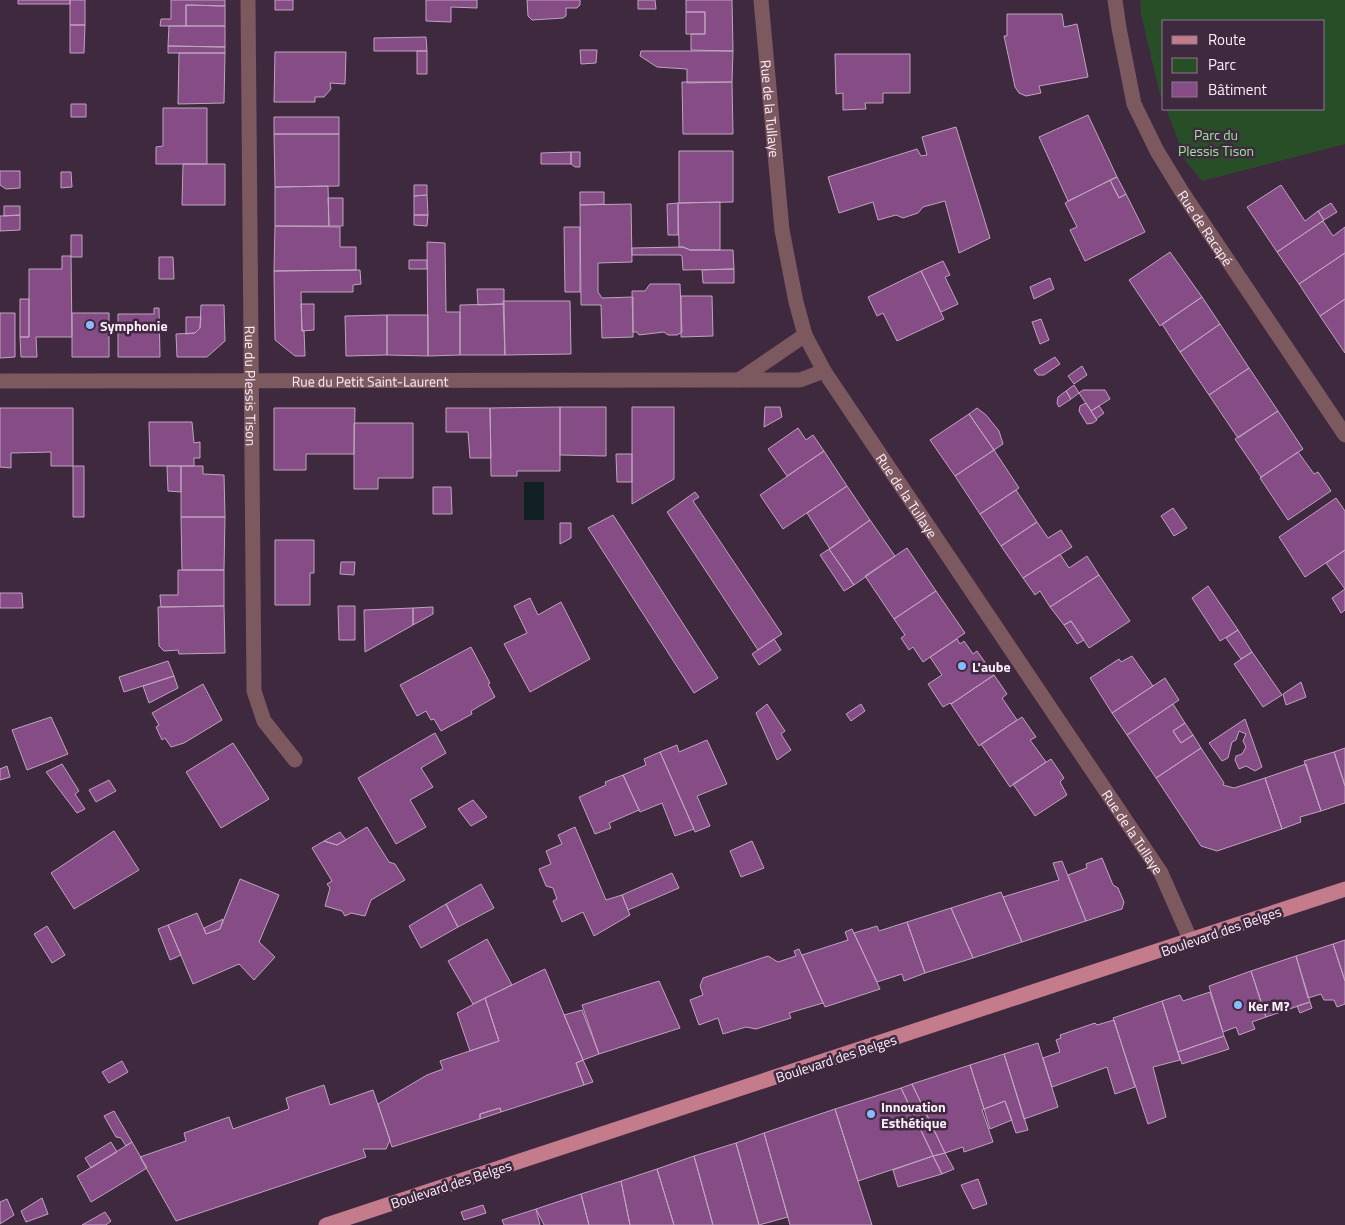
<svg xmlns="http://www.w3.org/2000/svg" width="1345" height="1225" viewBox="0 0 1345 1225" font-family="'Titillium Web',sans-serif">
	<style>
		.green { fill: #284e28 }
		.water { fill: #0f1f22 }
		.building { fill: #854c86; stroke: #bfa4be }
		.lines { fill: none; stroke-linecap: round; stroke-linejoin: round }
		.street { stroke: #7c585f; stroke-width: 15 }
		.primary { stroke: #c47b8b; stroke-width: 15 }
		.poi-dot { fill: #88bafc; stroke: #3f293f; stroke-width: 2 }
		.labels { text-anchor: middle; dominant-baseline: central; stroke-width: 5; stroke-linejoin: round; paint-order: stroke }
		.street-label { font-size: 14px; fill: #fdeefc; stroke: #3f293f }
		.park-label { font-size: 14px; fill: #97ea96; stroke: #3f293f }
		.poi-label { font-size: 14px; font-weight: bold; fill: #fdeefc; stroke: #3f293f; text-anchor: start }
	</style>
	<rect width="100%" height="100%" fill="#3f293f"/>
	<path class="green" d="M1140,0H1345V144L1202,181L1185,160L1182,150L1166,109H1324V21H1164V103L1159,91L1141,14Z"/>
	<path class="water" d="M524,482H544V520H524Z"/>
	<path class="building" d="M18,0H70V4H18Z
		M70,0H85V25H70Z
		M171,0H225V6L186,5V26H160L161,19H171Z
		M275,0H293V10H275Z
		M426,0H477V8L451,7V22L426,21Z
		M527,0H580V5L577,8H566V16L563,18L532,20L528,16Z
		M638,0H655L656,9H638Z
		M686,0H732L733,51L691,50V34H705V12H686Z
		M186,5L225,6V26H186Z
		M686,12H705V34H686Z
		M1007,14H1062L1064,27L1077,24L1088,77L1039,86L1041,93L1026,96L1019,93L1015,87L1004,36H1007Z
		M70,25H85L84,53H70Z
		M169,26H225V47L168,46Z
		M426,37L427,51H374V38Z
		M168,46L225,47V53H168Z
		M580,50H597L596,63L581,64Z
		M417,51H427V74H417Z
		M641,51H733L732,82L687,83V69L657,67L640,56Z
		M275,52H346L345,84L330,83L331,89L324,97H315V102H274Z
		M179,53H225L224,103L178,104Z
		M835,54H910V93H883V103H865L866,109L843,110V93L836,94Z
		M682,82H732L733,134H683Z
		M71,104H86V117H71Z
		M163,108H207V164H156V147L163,146Z
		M1088,115L1117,177L1068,201L1039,137Z
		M274,117H339V134H274Z
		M956,127L990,238L959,253L945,201L923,207L918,213L903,218L896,215L878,220L873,202L839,213L828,177L917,149L921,156L927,155L922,137Z
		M274,134H339V186L275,187Z
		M679,151H733V202L679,203Z
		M571,152V164H541V153Z
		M571,152H580V167H575L571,164Z
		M183,164H225V205H182Z
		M0,171H20V188L6,189L0,185Z
		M61,172H71L72,187L61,188Z
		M1117,177L1126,194L1119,198L1110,180Z
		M1110,180L1119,198L1126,194L1145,232L1085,261L1070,230L1077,227L1065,203Z
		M414,185H427V195L414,196Z
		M1281,185L1305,221L1318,211L1324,220L1277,252L1247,207Z
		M328,186L329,226H275V187Z
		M580,192H604V204L580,205Z
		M427,195L428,215H414V196Z
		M328,198H343V226H329Z
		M720,202V250H690L683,247H679L678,203Z
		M678,203V235H668L667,204Z
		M1331,203L1337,212L1324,220L1318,211Z
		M631,204L632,262L598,263V292L602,298L633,297V337L602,338L601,305H581L580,205Z
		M4,206H20V215L4,216Z
		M20,215V230L0,231V216Z
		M414,215H428L427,226L414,225Z
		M1323,221L1333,236L1345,227V253L1299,284L1277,252Z
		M275,226L340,227V247H356V270L274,271Z
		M564,227H580V292H565Z
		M71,235H82V257H71Z
		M427,242L445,243L446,312H460V355L428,356Z
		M683,247L690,250H733L734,269L683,270L682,256L680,255H632V248Z
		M1170,252L1202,297L1160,326L1129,280Z
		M1345,253V299L1320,316L1299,284Z
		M62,256H71L72,337H36L37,357H21L20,337H29V269H62Z
		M159,257H173L174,279H159Z
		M409,260H427V269H409Z
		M943,261L950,275L945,277L958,304L941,312L921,271Z
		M734,269V283H703L702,270Z
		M360,270L361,284L353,285V292H301L302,331L304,330L305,356H295L275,340L274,271Z
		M921,271L944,319L897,341L883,313L877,316L868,297Z
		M1050,278L1054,289L1034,299L1030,287Z
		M650,284H680L682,332L677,335H668L664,332L639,335L637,332H633L632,291H645Z
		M477,289H504V304L478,305Z
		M681,296H712L713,336L681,337Z
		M1202,297L1220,324L1180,352L1162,324Z
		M20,299H29V337H20Z
		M1345,299V353L1320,316Z
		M503,301H570L571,354L505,355Z
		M301,304H314V330L302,331Z
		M504,304L505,355H460V305Z
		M201,305H224L225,341L207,357H177L176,334L195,333L200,328Z
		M154,308H159L160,357H118V314H154Z
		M0,313H15V357L0,358Z
		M72,313H109V357H72Z
		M387,315H428V356L387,355Z
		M387,315V355L346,356L345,316Z
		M186,317H201L200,328L195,333L186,334Z
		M1041,319L1049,340L1040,344L1032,322Z
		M1220,324L1249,368L1209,395L1180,352Z
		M1055,357L1060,364L1044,375H1038L1034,370Z
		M1082,366L1087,375L1074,384L1068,376Z
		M1249,368L1278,411L1238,438L1209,395Z
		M1074,385L1079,393L1071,399L1066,391Z
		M1083,390H1105L1110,399L1091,411L1079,393Z
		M1066,391L1071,399L1059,407L1057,403L1058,397Z
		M1086,403L1097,420L1093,423L1087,424L1079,411L1080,406Z
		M1099,406L1104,413L1096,419L1091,411Z
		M560,407V471H517V476H491L490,408Z
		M560,407H606V456L560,455Z
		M632,407H674V479L632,504Z
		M765,407H780L782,417L764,427Z
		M0,408H73V466H51V452L11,453V468L0,467Z
		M274,408H355L354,454H306V470H274Z
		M446,408H490L491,458H470L468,432H446Z
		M977,408L986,415L999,431L1003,444L994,450L969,414Z
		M1278,411L1303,449L1261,477L1235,439Z
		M969,414L994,450L955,476L930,440Z
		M149,422H192L194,443L200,442V458H194V466H150Z
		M354,423H413V478H378V489H354Z
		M798,428L806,440L813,435L824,451L787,476L768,449Z
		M994,450L1019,488L980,514L955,476Z
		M824,451L847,486L783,529L760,495Z
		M1298,452L1314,474L1318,472L1331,491L1288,520L1260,478Z
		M616,454H632V482H617Z
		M73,466H84V517H73Z
		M167,466H181V492L168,491Z
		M181,466H203V474L224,475L225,517H181Z
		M847,486L870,520L830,549L807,513Z
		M433,487H451L452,514H433Z
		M1016,490L1037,522L1001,546L980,514Z
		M695,492L699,497L693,501L782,634L758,650L667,512Z
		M1336,498L1345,511V550L1305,577L1279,537Z
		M1173,508L1187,528L1174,536L1161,516Z
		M613,515L718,678L694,693L588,528Z
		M181,517H225L224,570H182Z
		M870,520L895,556L854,585L829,549Z
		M1037,522L1048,538L1061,530L1072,547L1023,578L1001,546Z
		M560,523H571V538L560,544Z
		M275,540H314V573H310V605H275Z
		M907,548L936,591L894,619L865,576Z
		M829,549L854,585L844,591L820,555Z
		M1345,550V610L1341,613L1332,598L1345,589L1326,563Z
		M1060,554L1069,568L1087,556L1099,575L1050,607L1040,591L1035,595L1023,578Z
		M341,562H355L354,575L340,574Z
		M178,570H224V606L161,607L160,595H178Z
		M1099,575L1130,621L1089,648L1071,621L1064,625L1050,607Z
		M1208,586L1238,630L1220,641L1192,598Z
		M936,591L965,633L923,662L913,647L909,650L901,638L905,635L894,619Z
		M0,593H22L23,608H0Z
		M530,598L538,615L561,602L590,659L530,692L504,644L527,633L514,606Z
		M224,606L225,653L179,654L178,650L164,651L159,646L158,607Z
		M338,606H355V640H339Z
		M433,607V614L413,625V608Z
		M413,608V625L365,652L364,610Z
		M1071,621L1084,640L1077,644L1064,625Z
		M1238,630L1252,652L1241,659L1226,638Z
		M774,639L781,650L759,665L752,654Z
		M957,639L960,644L964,641L973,654L977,651L994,675L951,704L950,703L943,707L928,684L942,675L930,657Z
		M471,647L490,683L488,684L495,697L471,711L472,714L441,731L434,719L431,720L426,711L417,716L400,685Z
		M1252,652L1282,695L1263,707L1234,664Z
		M1132,656L1153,686L1112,713L1090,678L1119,659L1121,662Z
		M168,661L174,676L124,692L119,677Z
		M994,675L1007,694L1002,698L1017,720L979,746L951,704Z
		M174,676L178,688L149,703L143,686Z
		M1165,678L1179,700L1127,735L1112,713Z
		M1301,682L1306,697L1286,705L1283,694Z
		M203,684L222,720L184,743L171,747L165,738L162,740L156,727L159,725L152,713Z
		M767,704L785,731L781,734L791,750L777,760L756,713Z
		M861,704L865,711L851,721L846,714Z
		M1173,704L1185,723L1173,731L1181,743L1193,735L1201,748L1156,778L1127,735Z
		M51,717L68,754L27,770L12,730Z
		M1022,717L1036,737L1030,740L1046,762L1010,787L981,744Z
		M1245,719L1262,767L1255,771L1246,766L1239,769L1235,760L1236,756L1242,754L1246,747L1243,741L1246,734L1239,731L1236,740L1232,742L1228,758L1222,761L1209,743Z
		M1185,723L1193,735L1181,743L1173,731Z
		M435,733L446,753L421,768L433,787L410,800L426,827L396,844L358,778Z
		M707,740L727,784L697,796L710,826L695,832L660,752L677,745L679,752Z
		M233,743L269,799L221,828L186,772Z
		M1201,748L1224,783L1223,785L1234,788L1265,778L1282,829L1217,851L1201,846L1156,778Z
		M1345,748V786L1334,752Z
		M660,752L694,829L675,836L662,803L640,812L623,775L646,765L644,759Z
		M1334,752L1345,786V803L1321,811L1304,761Z
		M1051,759L1064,778L1060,782L1067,795L1035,816L1013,784Z
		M62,764L79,791L75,794L85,809L77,813L46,772Z
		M1306,764L1321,811L1300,817L1301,822L1282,829L1265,778Z
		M7,766L10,777L0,780V769Z
		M623,775L639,810L609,823L611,828L595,834L579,797L606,785L605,782Z
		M109,780L116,791L96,802L89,790Z
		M473,800L487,817L471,826L458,809Z
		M367,827L389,862L395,864L405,880L371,900L365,916L351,913L345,916L342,911L325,906L330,888L327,884L332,881L312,848L324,841L337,845Z
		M575,827L606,900L622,895L630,915L594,936L583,912L562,922L553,901L557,899L553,888L546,886L539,869L551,864L546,851L562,844L558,835Z
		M114,831L139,870L74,909L51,873Z
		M340,832L346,840L337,845L324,841Z
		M752,841L764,868L741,877L730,851Z
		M1102,858L1113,885L1118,888L1124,902L1122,909L1086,921L1068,875L1087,868L1086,864Z
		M1062,861L1086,921L1022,942L1003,897L1059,880L1053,863Z
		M672,873L679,888L628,910L622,895Z
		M240,879L279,895L259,942L275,957L254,980L239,964L193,984L168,925L197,913L206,934L220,929Z
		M481,884L494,908L458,927L446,904Z
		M1001,892L1022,942L973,958L951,908Z
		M446,904L458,927L421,948L409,926Z
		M951,908L973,958L925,973L907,922Z
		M223,919L220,929L206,934L204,928Z
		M907,922L925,973L904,981L902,974L877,982L854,933L877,926L879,931Z
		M168,925L181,955L170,960L158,929Z
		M47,926L65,955L52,963L34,934Z
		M852,929L880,989L825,1007L802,955L848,940L845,932Z
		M487,939L512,985L473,1004L448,961Z
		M1345,940V981L1333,944Z
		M1333,944L1345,981V1004L1337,1007L1334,1000H1324L1321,994L1308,998L1296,956Z
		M799,949L823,1003L789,1013L791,1018L756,1029L746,1027L723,1034L718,1018L699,1025L690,1000L703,995L700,986L703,978L768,956L778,962L796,956L794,951Z
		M1296,956L1310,1002L1266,1017L1251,971Z
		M545,969L583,1060L576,1063L584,1085L501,1112L500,1108L480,1114V1119L392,1147L378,1104L427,1075L443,1069L440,1061L499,1041L485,998Z
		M1251,971L1266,1017L1252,1022L1255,1029L1239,1035L1236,1027L1223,1032L1209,986Z
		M659,981L680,1028L599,1054L582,1005Z
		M1210,992L1224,1036L1178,1052L1162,1001L1180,995L1183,1001Z
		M485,998L499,1041L470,1051L457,1013Z
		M1162,1001L1180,1060L1153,1067L1166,1117L1148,1124L1113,1018Z
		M1310,1002L1312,1008L1300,1013L1297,1006Z
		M582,1010L599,1054L583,1060L564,1015Z
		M1114,1020L1135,1087L1115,1094L1107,1067L1052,1087L1043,1058L1060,1052L1056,1040L1061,1038L1060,1035L1095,1023L1097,1025Z
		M1224,1036L1229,1049L1182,1064L1178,1052Z
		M1038,1043L1058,1107L1024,1119L1004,1054Z
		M1004,1054L1028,1130L1016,1133L1005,1101L984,1109L970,1065Z
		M583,1060L593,1082L584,1085L576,1063Z
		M122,1061L128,1072L109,1083L102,1072Z
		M970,1065L984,1109L982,1110L993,1142L964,1152L963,1147L945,1153L912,1084Z
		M912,1084L945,1153L933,1156L931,1151L901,1088Z
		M324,1085L330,1105L373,1090L390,1140L386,1149H363L366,1157L176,1221L140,1157L186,1141L184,1133L229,1117L233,1129L289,1109L286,1098Z
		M901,1088L933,1156L858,1181L835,1109Z
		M1005,1101L1012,1120L990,1129L984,1109Z
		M500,1108L501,1112L480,1119V1114Z
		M835,1109L872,1225H790L764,1133Z
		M114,1111L132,1142L126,1146L121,1138L116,1137L104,1116Z
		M764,1133L788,1217L759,1225L736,1143Z
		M111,1142L117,1152L91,1168L85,1158Z
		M132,1142L147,1168L91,1202L77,1176Z
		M736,1143L759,1225H713L694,1156Z
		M945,1153L954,1169L942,1174L933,1156Z
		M694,1156L713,1225H674L657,1169Z
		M933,1156L942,1174L898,1187L893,1170Z
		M657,1169L674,1225H630L621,1181Z
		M978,1179L987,1204L973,1209L961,1185Z
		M621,1181L630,1225H589L581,1194Z
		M581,1194L589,1225H544L536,1209Z
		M42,1198L48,1214L26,1222L21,1211Z
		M7,1199L14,1215L0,1224V1202Z
		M483,1205L486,1213L464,1220L461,1212Z
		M536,1209L540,1225H504L502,1220Z
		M105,1212L111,1221L106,1225H82Z"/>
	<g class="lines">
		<g class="street">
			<path id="s1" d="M248,0L254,691L264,721L295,760"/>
			<path id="s2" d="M761,0L782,230L796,302L805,335L824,371L1161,873L1191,941"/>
			<path id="s3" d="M1115,0L1119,28L1134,104L1157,151L1182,192L1345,435"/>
			<path d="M805,335L739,380H800L824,371"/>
			<path id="s4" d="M0,381L739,380"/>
		</g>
		<path class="primary" d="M326,1225L1345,889"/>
	</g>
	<g class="poi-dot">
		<circle cx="90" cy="325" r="5"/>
		<circle cx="962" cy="666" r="5"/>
		<circle cx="1238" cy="1005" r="5"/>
		<circle cx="871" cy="1114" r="5"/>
	</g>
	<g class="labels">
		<g class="street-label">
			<text stroke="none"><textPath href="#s2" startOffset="109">Rue de la Tullaye</textPath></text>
			<text stroke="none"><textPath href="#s3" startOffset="249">Rue de Racapé</textPath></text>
			<text stroke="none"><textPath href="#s4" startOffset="370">Rue du Petit Saint-Laurent</textPath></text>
			<text stroke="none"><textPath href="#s1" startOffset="386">Rue du Plessis Tison</textPath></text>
			<text stroke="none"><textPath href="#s2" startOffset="529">Rue de la Tullaye</textPath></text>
			<text stroke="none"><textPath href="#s2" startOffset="934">Rue de la Tullaye</textPath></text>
			<text transform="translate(1221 931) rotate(-19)">Boulevard des Belges</text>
			<text transform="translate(836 1058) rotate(-18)">Boulevard des Belges</text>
			<text transform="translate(451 1184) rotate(-18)">Boulevard des Belges</text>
		</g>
		<g class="park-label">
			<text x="1216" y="134">Parc du<tspan x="1216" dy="16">Plessis Tison</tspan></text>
		</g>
		<g class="poi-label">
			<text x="100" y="325">Symphonie</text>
			<text x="972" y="666">L'aube</text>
			<text x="1248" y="1005">Ker M?</text>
			<text x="881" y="1106">Innovation<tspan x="881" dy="16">Esthétique</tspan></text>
		</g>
	</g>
	<rect x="1162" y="20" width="162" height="90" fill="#3f293f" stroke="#8b788b"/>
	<rect x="1172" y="36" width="25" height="8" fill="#c47b8b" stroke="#8b788b"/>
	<text x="1208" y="45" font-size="15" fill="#fdeefc">Route</text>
	<rect x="1172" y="58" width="25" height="15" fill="#284e28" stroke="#8b788b"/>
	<text x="1208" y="70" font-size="15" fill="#fdeefc">Parc</text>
	<rect x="1172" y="82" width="25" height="15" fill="#854c86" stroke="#8b788b"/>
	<text x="1208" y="95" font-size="15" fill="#fdeefc">Bâtiment</text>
</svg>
